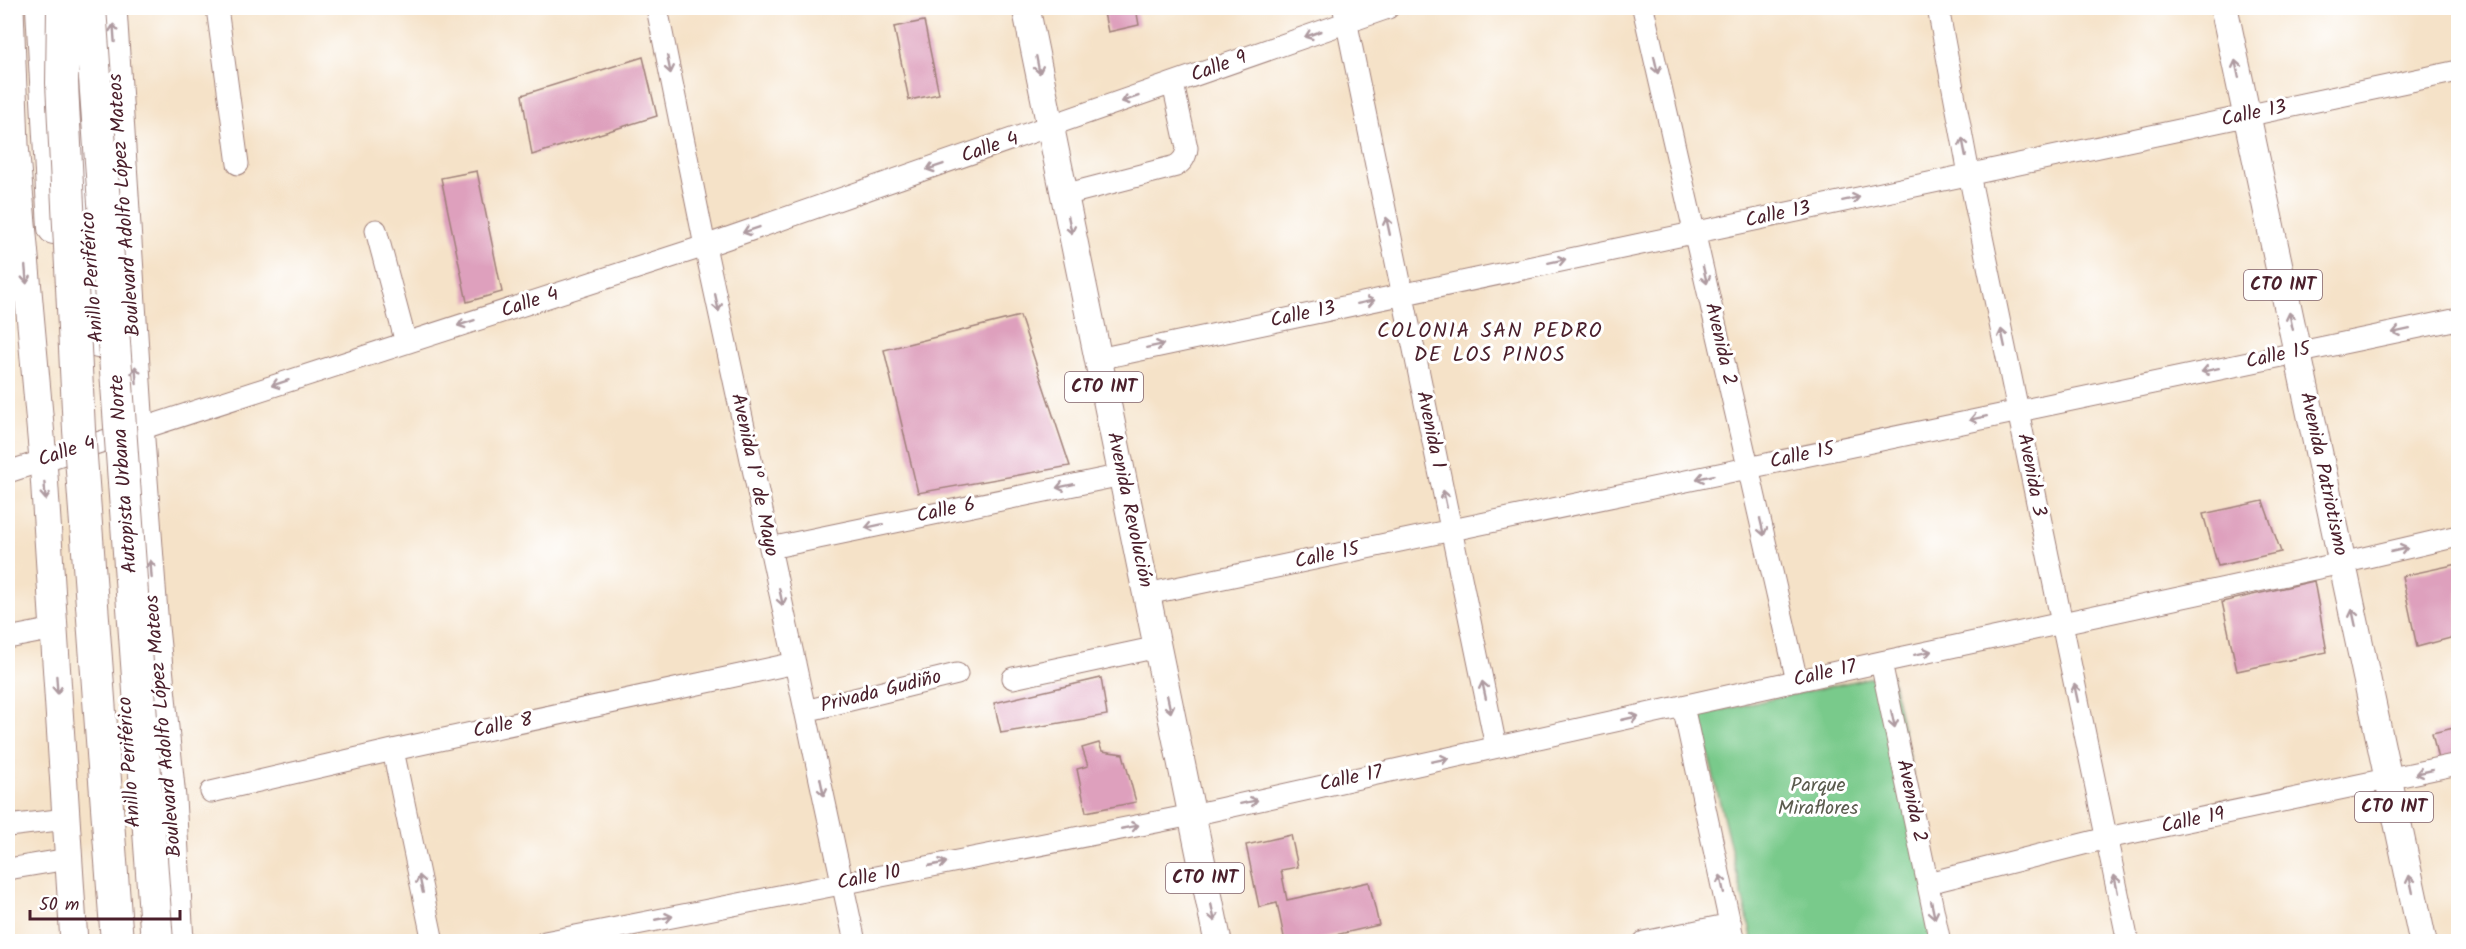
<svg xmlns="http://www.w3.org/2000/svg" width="2466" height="949" viewBox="0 0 2466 949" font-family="Kalam,sans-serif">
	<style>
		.green { fill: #79ca8b; stroke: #62745b; stroke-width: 1.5 }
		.building { fill: #dea0bd }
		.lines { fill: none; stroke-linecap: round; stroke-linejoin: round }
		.minor-casing { stroke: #a0807a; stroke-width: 23 }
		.major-casing { stroke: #a0807a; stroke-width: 29 }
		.highway-casing { stroke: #a0807a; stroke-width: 34 }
		.minor { stroke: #fff; stroke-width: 21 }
		.major { stroke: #fff; stroke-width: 27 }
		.highway { stroke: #fff; stroke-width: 32 }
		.highway-bridge-casing { stroke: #a0807a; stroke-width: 34; stroke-linecap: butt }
		.highway-bridge { stroke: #fff; stroke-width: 32 }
		.oneway { stroke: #ae9aa0 }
		.labels { text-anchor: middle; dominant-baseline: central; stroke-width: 6; stroke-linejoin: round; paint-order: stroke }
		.shield { fill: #fff; stroke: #80626b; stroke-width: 1.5 }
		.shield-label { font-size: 18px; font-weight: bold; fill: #4a1f2b }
		.street-label { font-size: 20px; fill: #4a1f2b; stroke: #fff }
		.park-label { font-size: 20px; fill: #5a5b4d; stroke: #fff }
		.neighbourhood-label { font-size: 21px; letter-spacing: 1.5px; fill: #4a1f2b; stroke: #fff }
	</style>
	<rect width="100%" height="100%" fill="#fff"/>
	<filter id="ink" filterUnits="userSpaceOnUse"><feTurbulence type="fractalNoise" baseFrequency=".0167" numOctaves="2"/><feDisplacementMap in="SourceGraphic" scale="12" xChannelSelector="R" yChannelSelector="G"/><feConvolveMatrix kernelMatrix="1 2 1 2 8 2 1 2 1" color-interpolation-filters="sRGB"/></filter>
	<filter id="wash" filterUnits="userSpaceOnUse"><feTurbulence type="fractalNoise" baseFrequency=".008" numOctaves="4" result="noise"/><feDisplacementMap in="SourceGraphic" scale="24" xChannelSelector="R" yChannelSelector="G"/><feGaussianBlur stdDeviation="1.35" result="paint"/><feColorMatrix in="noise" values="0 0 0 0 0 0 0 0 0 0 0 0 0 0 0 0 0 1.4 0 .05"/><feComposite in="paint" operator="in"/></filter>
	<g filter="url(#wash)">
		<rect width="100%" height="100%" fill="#f5e2c8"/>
		<path class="green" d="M1891,673L1948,941H1753L1699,715Z"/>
		<g id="blocks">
			<path class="building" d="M1103,8H1136L1139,25L1108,32Z
				M924,21L939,94L909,100L894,27Z
				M643,57L657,116L532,155L522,95Z
				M477,171L502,292L467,302L441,178Z
				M1020,316L1070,466L918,493L884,350Z
				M2263,501L2281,552L2218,566L2203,514Z
				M2458,564V636L2417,647L2402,576Z
				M2314,581L2327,652L2237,671L2222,602Z
				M1101,678L1107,715L1001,733L994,703Z
				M2458,727V759L2439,764L2432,733Z
				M1099,743L1102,751L1123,754L1136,802L1086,812L1077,769L1088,766L1082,748Z
				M1291,835L1298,867L1281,870L1287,900L1369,882L1379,925L1305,942H1285L1277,903L1259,907L1246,845Z"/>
		</g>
	</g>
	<g filter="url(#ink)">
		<use href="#blocks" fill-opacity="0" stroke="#a0807a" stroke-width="1.5"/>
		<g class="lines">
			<g class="minor-casing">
				<path id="minor" d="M217,8L238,164
					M657,8L705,246L855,942
					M1643,8L1797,681
					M1938,8L1969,174L2128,942
					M1344,10L1496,747
					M1064,195L1176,166C1183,161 1186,157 1187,148L1173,84
					M376,230L406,343
					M1098,359L2458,71
					M8,472L705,246L1388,8
					M770,548L1122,475
					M1147,594L2458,319
					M8,638L54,629
					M1881,662L1940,942
					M1013,678L1158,647
					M1683,706L1734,942
					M805,711L957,674
					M393,750L433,942
					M211,792L393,750L795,663
					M8,826L66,819
					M8,869L68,859
					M1928,883L2107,838L2458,764
					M545,942L1192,815L1881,662L2342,563L2458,536
					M1644,942L1731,924"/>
			</g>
			<g class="major-casing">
				<path id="major" d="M10,8L15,145L43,459L74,942
					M113,8L139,413L155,627L172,798L180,942
					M1026,8L1218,942
					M2224,8L2423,942"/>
			</g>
			<g class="highway-casing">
				<path id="highway" d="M42,8L54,228
					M82,93L98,342"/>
			</g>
			<use href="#minor" class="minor"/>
			<use href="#major" class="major"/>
			<use href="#highway" class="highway"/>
			<g class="highway-bridge-casing">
				<path id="highway-bridge" d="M63,8L62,83L79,430L117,942
					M90,8L157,942"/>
			</g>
			<use href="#highway-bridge" class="highway-bridge"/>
		</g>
		<defs><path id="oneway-shaft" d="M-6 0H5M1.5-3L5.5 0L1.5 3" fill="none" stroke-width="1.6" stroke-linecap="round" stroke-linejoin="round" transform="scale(1.5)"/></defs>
		<g class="oneway">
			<use href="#oneway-shaft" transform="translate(114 33) rotate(-94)"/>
			<use href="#oneway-shaft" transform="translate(1313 34) rotate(160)"/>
			<use href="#oneway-shaft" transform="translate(669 65) rotate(79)"/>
			<use href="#oneway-shaft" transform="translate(1038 65) rotate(79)"/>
			<use href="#oneway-shaft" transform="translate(1656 65) rotate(77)"/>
			<use href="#oneway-shaft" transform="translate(2237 69) rotate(-102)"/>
			<use href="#oneway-shaft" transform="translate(1130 99) rotate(161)"/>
			<use href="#oneway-shaft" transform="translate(1964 147) rotate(-101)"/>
			<use href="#oneway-shaft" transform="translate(935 167) rotate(161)"/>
			<use href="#oneway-shaft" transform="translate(1851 199) rotate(-12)"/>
			<use href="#oneway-shaft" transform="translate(1070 225) rotate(78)"/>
			<use href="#oneway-shaft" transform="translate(1388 226) rotate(-102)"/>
			<use href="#oneway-shaft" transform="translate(751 230) rotate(161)"/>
			<use href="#oneway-shaft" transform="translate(1557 261) rotate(-12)"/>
			<use href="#oneway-shaft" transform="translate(26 275) rotate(85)"/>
			<use href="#oneway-shaft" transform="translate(1705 275) rotate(77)"/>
			<use href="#oneway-shaft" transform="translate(1366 302) rotate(-12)"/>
			<use href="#oneway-shaft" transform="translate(717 303) rotate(78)"/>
			<use href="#oneway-shaft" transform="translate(2291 321) rotate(-102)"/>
			<use href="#oneway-shaft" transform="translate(466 323) rotate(162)"/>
			<use href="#oneway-shaft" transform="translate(2401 331) rotate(168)"/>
			<use href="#oneway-shaft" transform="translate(2003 338) rotate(-102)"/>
			<use href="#oneway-shaft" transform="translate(1155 346) rotate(-12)"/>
			<use href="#oneway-shaft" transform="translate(2210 370) rotate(168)"/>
			<use href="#oneway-shaft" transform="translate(136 375) rotate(-94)"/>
			<use href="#oneway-shaft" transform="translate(280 383) rotate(162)"/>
			<use href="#oneway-shaft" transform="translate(1978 418) rotate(168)"/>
			<use href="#oneway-shaft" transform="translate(1705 477) rotate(168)"/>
			<use href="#oneway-shaft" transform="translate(1065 486) rotate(168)"/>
			<use href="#oneway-shaft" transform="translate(45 491) rotate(86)"/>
			<use href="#oneway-shaft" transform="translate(1445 499) rotate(-102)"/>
			<use href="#oneway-shaft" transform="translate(874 526) rotate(168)"/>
			<use href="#oneway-shaft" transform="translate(1762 527) rotate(77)"/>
			<use href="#oneway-shaft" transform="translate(2399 550) rotate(-13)"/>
			<use href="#oneway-shaft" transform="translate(151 569) rotate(-94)"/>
			<use href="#oneway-shaft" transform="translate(781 597) rotate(78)"/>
			<use href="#oneway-shaft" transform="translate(2354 618) rotate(-102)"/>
			<use href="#oneway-shaft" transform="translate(1923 653) rotate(-12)"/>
			<use href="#oneway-shaft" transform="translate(57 685) rotate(86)"/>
			<use href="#oneway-shaft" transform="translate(1484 690) rotate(-102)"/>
			<use href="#oneway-shaft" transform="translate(2076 693) rotate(-102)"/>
			<use href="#oneway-shaft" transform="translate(1169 704) rotate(78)"/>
			<use href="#oneway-shaft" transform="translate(1630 718) rotate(-13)"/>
			<use href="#oneway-shaft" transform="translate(1893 719) rotate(78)"/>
			<use href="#oneway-shaft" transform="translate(1440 760) rotate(-12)"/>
			<use href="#oneway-shaft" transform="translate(2424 772) rotate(167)"/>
			<use href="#oneway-shaft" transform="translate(822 787) rotate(78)"/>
			<use href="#oneway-shaft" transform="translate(1249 802) rotate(-12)"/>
			<use href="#oneway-shaft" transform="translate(1130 827) rotate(-11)"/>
			<use href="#oneway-shaft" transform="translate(938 864) rotate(-11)"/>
			<use href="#oneway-shaft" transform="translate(421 884) rotate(-102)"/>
			<use href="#oneway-shaft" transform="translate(1722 884) rotate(-102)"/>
			<use href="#oneway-shaft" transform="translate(2116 884) rotate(-102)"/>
			<use href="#oneway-shaft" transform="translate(2411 884) rotate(-102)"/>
			<use href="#oneway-shaft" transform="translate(1933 910) rotate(78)"/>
			<use href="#oneway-shaft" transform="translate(1213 913) rotate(78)"/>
			<use href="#oneway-shaft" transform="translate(664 918) rotate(-11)"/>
		</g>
	</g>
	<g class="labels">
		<g class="shield">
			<rect x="2244" y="270" width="78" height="30" rx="4.5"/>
			<rect x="1065" y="372" width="78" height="30" rx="4.5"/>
			<rect x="2355" y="792" width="78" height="30" rx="4.5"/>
			<rect x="1166" y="863" width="78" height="30" rx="4.5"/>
		</g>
		<g class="shield-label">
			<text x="2283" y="285">CTO INT</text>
			<text x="1104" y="387">CTO INT</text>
			<text x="2394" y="807">CTO INT</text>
			<text x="1205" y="878">CTO INT</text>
		</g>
		<g class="street-label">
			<text transform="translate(1219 67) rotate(-20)">Calle 9</text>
			<text transform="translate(2254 114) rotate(-12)">Calle 13</text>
			<text transform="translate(990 148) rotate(-19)">Calle 4</text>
			<text transform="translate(125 205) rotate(-94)">Boulevard Adolfo López Mateos</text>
			<text transform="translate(1778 215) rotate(-12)">Calle 13</text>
			<text transform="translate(93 277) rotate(-94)">Anillo Periférico</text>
			<text transform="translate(530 303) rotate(-18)">Calle 4</text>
			<text transform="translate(1303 315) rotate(-12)">Calle 13</text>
			<text transform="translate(1720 344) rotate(77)">Avenida 2</text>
			<text transform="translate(2278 356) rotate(-12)">Calle 15</text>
			<text transform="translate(1430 430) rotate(78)">Avenida 1</text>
			<text transform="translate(67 452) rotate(-18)">Calle 4</text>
			<text transform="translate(1802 456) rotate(-12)">Calle 15</text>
			<text transform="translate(124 474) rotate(-94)">Autopista Urbana Norte</text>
			<text transform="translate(2323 474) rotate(78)">Avenida Patriotismo</text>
			<text transform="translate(754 475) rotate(78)">Avenida 1º de Mayo</text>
			<text transform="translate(2031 475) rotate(79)">Avenida 3</text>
			<text transform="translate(1129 510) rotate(78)">Avenida Revolución</text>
			<text transform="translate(946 511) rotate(-12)">Calle 6</text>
			<text transform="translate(1327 556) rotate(-12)">Calle 15</text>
			<text transform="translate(1825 674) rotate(-13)">Calle 17</text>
			<text transform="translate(881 692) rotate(-14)">Privada Gudiño</text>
			<text transform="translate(164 726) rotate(-95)">Boulevard Adolfo López Mateos</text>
			<text transform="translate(503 726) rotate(-12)">Calle 8</text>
			<text transform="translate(130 762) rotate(-94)">Anillo Periférico</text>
			<text transform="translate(1351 779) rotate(-12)">Calle 17</text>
			<text transform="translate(1911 801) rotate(78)">Avenida 2</text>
			<text transform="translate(2193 821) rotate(-12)">Calle 19</text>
			<text transform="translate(869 878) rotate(-11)">Calle 10</text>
		</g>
		<g class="park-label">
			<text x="1818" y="786">Parque<tspan x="1818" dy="23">Miraflores</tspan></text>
		</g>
		<g class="neighbourhood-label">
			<text x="1490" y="331">COLONIA SAN PEDRO<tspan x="1490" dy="24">DE LOS PINOS</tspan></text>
		</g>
	</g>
	<rect width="2466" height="949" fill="none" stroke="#fff" stroke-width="30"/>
	<path d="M30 910v9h150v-9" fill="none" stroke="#4a1f2b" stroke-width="3"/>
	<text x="39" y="910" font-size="18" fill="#4a1f2b" stroke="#ffffff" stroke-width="4.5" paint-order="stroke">50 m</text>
</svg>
